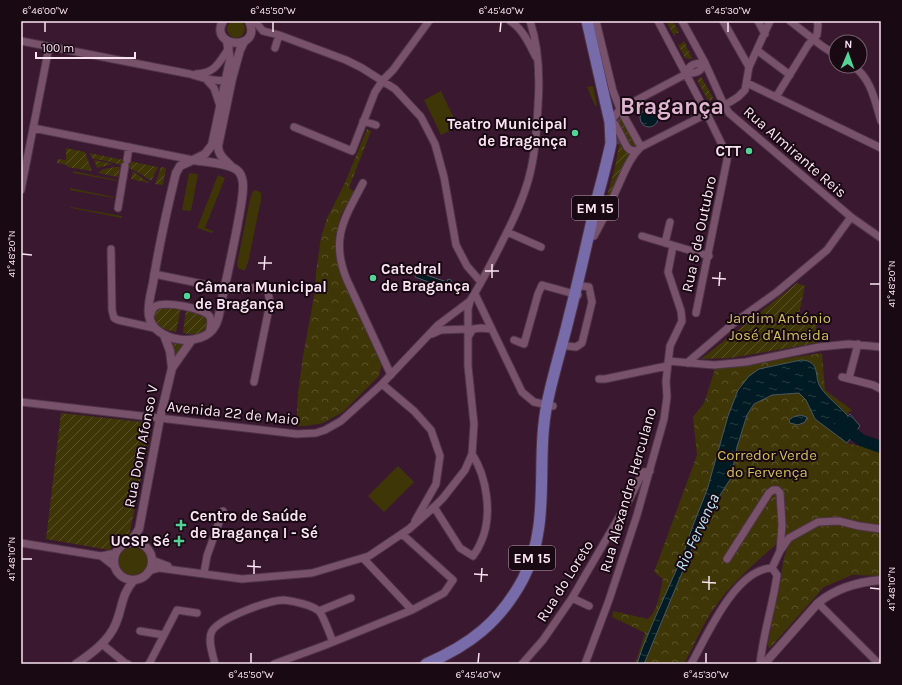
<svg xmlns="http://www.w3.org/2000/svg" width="902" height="685" viewBox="0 0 902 685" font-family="Karla,sans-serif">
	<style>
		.grass { fill: #3e3606 }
		.park { fill: url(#park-crowns) }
		.garden { fill: url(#garden-furrows) }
		.water { fill: url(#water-ripples); stroke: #4b5761 }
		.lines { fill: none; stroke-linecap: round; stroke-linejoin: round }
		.river { stroke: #001b23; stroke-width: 12 }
		.primary-tunnel { stroke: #56364d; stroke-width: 11; stroke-dasharray: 11 5.5; stroke-linecap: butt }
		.minor-casing { stroke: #4f3448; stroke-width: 9 }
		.tertiary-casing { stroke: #4f3448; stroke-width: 10 }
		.primary-casing { stroke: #4f3448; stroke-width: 13 }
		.minor { stroke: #78526b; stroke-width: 7 }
		.tertiary { stroke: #78526b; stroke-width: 8 }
		.primary { stroke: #776ba9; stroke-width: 11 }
		.ticks { fill: none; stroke: #fae3f2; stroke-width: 1.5 }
		.poi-dot { fill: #53d396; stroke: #180913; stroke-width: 1.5 }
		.labels { text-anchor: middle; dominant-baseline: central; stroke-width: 4; stroke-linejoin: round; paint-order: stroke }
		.shield { fill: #180913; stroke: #b6a2af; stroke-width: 1 }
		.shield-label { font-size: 14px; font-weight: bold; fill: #fae3f2 }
		.poi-label { font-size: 15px; font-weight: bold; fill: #fae3f2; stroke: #180913; text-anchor: end }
		.street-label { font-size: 15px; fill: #fae3f2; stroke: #180913 }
		.park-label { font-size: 15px; fill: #d1bf59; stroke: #180913 }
		.water-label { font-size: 16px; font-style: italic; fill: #bce8f7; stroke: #180913 }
		.town-label { font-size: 23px; font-weight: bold; fill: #e0b5d1; stroke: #180913 }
		.neatline { fill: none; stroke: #fae3f2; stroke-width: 1.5 }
		.ticks-label { font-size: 10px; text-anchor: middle; fill: #fae3f2 }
	</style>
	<defs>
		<pattern id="park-crowns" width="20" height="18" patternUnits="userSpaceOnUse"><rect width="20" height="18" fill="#3e3606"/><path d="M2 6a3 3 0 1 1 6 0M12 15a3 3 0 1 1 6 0" fill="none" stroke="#5b532b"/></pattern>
		<pattern id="garden-furrows" width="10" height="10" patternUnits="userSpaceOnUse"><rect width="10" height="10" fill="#3e3606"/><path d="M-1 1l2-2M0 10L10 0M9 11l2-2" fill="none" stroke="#5b532b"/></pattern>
		<pattern id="water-ripples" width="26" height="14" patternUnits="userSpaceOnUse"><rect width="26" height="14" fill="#001b23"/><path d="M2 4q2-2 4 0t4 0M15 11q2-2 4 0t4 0" fill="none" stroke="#263c43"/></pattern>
	</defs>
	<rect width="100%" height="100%" fill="#391830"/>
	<path class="grass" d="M227 29a9 9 0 1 1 18 0a9 9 0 1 1-18 0Z
		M592,86H593L597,105L595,106L587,87Z
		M441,91L458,127L441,135L424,100Z
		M73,171L117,180V181L73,173Z
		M189,173L198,174L191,211L182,210Z
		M218,175L225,178L205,228L213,231L212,233L197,228Z
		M70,188L114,197L113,198L70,190Z
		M256,190L261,193V200L248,263L245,270H242L238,268L237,264L250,199L253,191Z
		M71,207L122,216V218L71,208Z
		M398,466L414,482L384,512L368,496Z
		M118 562a15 15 0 1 1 30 0a15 15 0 1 1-30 0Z"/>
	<path class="park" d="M367,129L371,131L349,188L354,191L341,215L337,230L335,248L336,256L339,267L382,363L379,376L343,412L323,423L306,426H296L298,392L303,356L315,291L316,272L321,237L327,218L344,185Z
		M822,353L825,390L852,410L828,428L847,443L881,451V576L852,575L824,587L769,649L768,643L784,558L792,531C764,555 736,577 715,607C703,623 694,646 684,664H635L645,633L612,617L613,611L648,619C658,610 660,592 663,579L654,572L697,455L693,417L704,403L715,369Z"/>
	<path class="garden" d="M666,21H673L679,33H676L674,36Z
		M684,41L692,58L690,59L685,58L678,45L681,44Z
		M701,77L713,97L711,101L707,99L697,80Z
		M620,114L636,144L633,147L629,146L617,122Z
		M615,135L624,150L631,154L600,221L615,167L619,146L618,143H614Z
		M66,148L85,152L92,171L67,167V165L57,163V159L66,160Z
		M89,153L158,167L151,181C134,168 114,161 93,159Z
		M94,160L113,164L97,168Z
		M115,167H120L118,177L98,173L103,169Z
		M161,167L166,168L163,185L155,184Z
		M133,171L149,183L131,179Z
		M797,283L805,286L799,314L816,318L817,343L730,358L701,359Z
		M158,307L181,308L176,332C166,330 160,328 153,320L154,310Z
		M186,309L195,311L207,318V327C200,336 193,335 183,333Z
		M168,338L188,342L179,351L174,359Z
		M61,413L143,422L148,425L151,431L129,536C117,539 118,543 109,550L46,539Z"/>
	<path class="water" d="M640 118a9 9 0 1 1 18 0a9 9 0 1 1-18 0Z
		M417,272L447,282L448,279L451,280L452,284L450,290L447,292L444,291L445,288L415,277Z
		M801,360C822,361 813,377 821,388C827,397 840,407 848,416L850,414L860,426L847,443L815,419L806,400L799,393L772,395L754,404L747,415L737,447L731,478L704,520L644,664H637L642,649L654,620L683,555L692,528L707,490L728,416L738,390L749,376L759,369Z
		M800,415L807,417L805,422L798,425L790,423L789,420L793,417Z"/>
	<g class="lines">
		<path class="river" d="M841,424L861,440L881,447"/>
		<path class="primary-tunnel" d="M614,120L617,144"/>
		<g class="minor-casing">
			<path id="minor" d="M251,21L257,24L263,31
				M510,21C523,29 529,44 536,57
				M596,21L613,91L620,109L641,147
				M658,21L707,114L727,155V160L696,313
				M682,21L705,63L724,105L729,113L851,217L881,238
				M723,21L749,67
				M758,21L765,34
				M790,21L822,46L836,55
				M263,31L279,35L346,60L362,68L395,89L421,117L435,144L444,177L456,245L467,266L481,282
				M21,41L190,74C203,78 217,83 231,79
				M275,48L279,35
				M758,51L790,75
				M853,66C871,78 875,101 881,121
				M196,74C216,73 219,62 229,48
				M686,74C689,64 695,63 705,63
				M206,79L214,88L220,106
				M747,83L881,148
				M776,97L808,45L817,35L818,25L817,21
				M363,121L376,125
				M294,127L352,151L375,92L383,80L393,70L429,21
				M33,128L193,160
				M636,151L630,150L627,147L615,124L610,122L620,109L686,74C696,73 700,73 705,63
				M127,160L129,147
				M363,183C344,219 330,239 347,280L391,375
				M21,190L49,47
				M118,208L125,166
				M507,232L541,247
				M594,236C604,219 611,202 619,184C625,171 630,157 641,147L730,102L738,97L745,90L749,67L770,21
				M642,236L709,256
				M665,243L670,222
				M111,249L112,310L114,318L118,320L154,328
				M154,274L232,290L262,287L268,292L270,303L254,382
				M475,294L522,392L534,402L553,406
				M150,317C151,312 152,308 156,306C165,301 205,308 210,317C212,322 210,328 209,333
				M432,334L441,330L468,329
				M468,337L473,329L481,328L491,329
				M514,340L524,344L538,294L542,285L578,295
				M567,346L576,347L582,343L592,302L589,287L582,286
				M668,361L714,365L746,362L819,347L849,344L881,347
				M687,363L735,322L777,292L827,250L851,217
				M842,377L873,385L881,389
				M849,378L858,344
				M599,379H605L667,366
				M382,384L414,411L431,430L440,456L436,484L415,521
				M21,402L297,434L316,433L325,430L341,421L382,384L438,325L470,301
				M434,507L460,548L473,556C476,552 479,547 481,542C493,516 487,477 472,454
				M21,543L101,556L116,553
				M101,556L114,566
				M363,558L412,610
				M727,559L769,493L773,490H777L780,493L782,525L780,551
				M152,560L168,566
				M772,568L780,551L789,538L818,522L839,521L859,526L881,529
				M149,571L159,568L242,579L312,573L369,556L409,529L434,507L443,498L465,470L472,454L474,424L468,366V309L470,301C482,282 493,260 503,240C515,217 526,194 531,169C536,148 537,127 538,105C540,77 539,48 530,21
				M204,573L207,556L223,511
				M572,598L589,606
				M818,603L879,664
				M319,611L351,598
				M140,631L164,635
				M102,644L125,663L128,664
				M149,664L177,610L197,613
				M215,664C213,655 207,640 212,631C220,618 269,600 284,600C293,601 312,605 319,611C323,615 330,635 333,642
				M274,664L323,646L412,610L444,593L453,580L402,534
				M522,664L543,640L572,598L629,500L643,472L650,471
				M585,664L609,600L637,515L664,419L667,397L666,381L670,346L682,321L681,311L668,272L673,246
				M691,664C707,636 735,569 772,568
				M760,664C763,634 773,605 777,575L772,568"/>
		</g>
		<g class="tertiary-casing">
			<path id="tertiary" d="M223,21C208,48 263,52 249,21
				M193,160C204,162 232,163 239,172C242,176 243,181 243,186C243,200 239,215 237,228C232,253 227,278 221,303C220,310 219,320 215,326C203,349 153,342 149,316C147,306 151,293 153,283C159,246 167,209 176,173L180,166Z
				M193,160L205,154L212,145L230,60L227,41
				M231,166C225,160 218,155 218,146L232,79L240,50L244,42
				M172,368L191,341
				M114 561a19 19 0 1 1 38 0a19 19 0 1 1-38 0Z
				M130,543L139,529L160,418L172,368L170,351L164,335
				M76,664C91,654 109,641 116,623C123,606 121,595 134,580
				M764,664L818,603C836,588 858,582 881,580"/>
		</g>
		<g class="primary-casing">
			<path id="primary" d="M426,664C470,645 500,622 523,579C552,523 535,463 547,404C553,374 563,343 570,313C580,275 588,237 597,199C602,180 607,162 611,143L610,122L587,21"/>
		</g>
		<use href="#minor" class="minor"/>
		<use href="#tertiary" class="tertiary"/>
		<use href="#primary" class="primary"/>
	</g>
	<path class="ticks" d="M45,32V22M273,32V22M500,32L501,22M728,32V22M22,254L32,255M258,263H272M264,270L265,256M485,271H499M492,278V264M712,278L726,279M870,284H880M719,286L720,272M22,559H32M247,566L261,567M254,574V560M474,574L488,575M481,582L482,568M702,582L716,583M870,588L880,589M709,590V576M251,663V653M478,663L479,653M706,663V653"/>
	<g class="poi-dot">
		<circle cx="575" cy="133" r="4"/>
		<circle cx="749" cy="151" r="4"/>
		<circle cx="373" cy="278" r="4"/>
		<circle cx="187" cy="296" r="4"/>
		<path d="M179 519h4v4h4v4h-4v4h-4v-4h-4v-4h4z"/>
		<path d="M177 535h4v4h4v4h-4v4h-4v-4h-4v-4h4z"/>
	</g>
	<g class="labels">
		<g class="shield">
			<rect x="572" y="196" width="46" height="24" rx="3"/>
			<rect x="509" y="546" width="46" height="24" rx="3"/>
		</g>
		<g class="shield-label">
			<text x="595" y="208">EM 15</text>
			<text x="532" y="558">EM 15</text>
		</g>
		<g class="poi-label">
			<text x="567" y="124">Teatro Municipal<tspan x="567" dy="17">de Bragança</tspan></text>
			<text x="741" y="151">CTT</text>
			<text x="381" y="269" text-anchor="start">Catedral<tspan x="381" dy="17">de Bragança</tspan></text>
			<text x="195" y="287" text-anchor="start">Câmara Municipal<tspan x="195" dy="17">de Bragança</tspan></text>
			<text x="190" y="516" text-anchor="start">Centro de Saúde<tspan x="190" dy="17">de Bragança I - Sé</tspan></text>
			<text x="170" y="541">UCSP Sé</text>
		</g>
		<g class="street-label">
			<text transform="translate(795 152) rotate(41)">Rua Almirante Reis</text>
			<text transform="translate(699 234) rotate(-78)">Rua 5 de Outubro</text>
			<text transform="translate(233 413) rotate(6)">Avenida 22 de Maio</text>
			<text transform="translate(141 446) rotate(-79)">Rua Dom Afonso V</text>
			<text transform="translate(628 490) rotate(-74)">Rua Alexandre Herculano</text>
			<text transform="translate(565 581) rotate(-58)">Rua do Loreto</text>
		</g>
		<g class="park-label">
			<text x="779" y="318">Jardim António<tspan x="779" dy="17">José d'Almeida</tspan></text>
			<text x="767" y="455">Corredor Verde<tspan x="767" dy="17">do Fervença</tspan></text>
		</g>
		<g class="water-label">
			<text transform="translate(697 532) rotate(-65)">Rio Fervença</text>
		</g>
		<g class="town-label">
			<text x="672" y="106">Bragança</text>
		</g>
	</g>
	<rect width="902" height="685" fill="none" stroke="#180913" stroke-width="44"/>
	<g transform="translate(848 54) rotate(2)"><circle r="19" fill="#180913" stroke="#72606c"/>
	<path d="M0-3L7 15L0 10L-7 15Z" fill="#53d396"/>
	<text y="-6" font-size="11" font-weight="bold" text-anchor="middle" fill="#fae3f2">N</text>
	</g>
	<path d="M36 52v6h99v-6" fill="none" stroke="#fae3f2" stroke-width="2"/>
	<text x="42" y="52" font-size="12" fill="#fae3f2" stroke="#180913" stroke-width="3" paint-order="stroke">100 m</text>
	<rect x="22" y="22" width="858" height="641" class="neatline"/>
	<g class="ticks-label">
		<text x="45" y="14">6°46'00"W</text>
		<text x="273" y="14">6°45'50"W</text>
		<text x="501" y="14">6°45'40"W</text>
		<text x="728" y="14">6°45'30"W</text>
		<text transform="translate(11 254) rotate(-90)" y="4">41°48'20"N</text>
		<text transform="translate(891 284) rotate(-90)" y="4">41°48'20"N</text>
		<text transform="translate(11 559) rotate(-90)" y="4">41°48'10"N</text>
		<text transform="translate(891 589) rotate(-90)" y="4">41°48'10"N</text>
		<text x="251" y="678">6°45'50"W</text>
		<text x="478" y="678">6°45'40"W</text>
		<text x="706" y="678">6°45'30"W</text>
	</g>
</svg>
